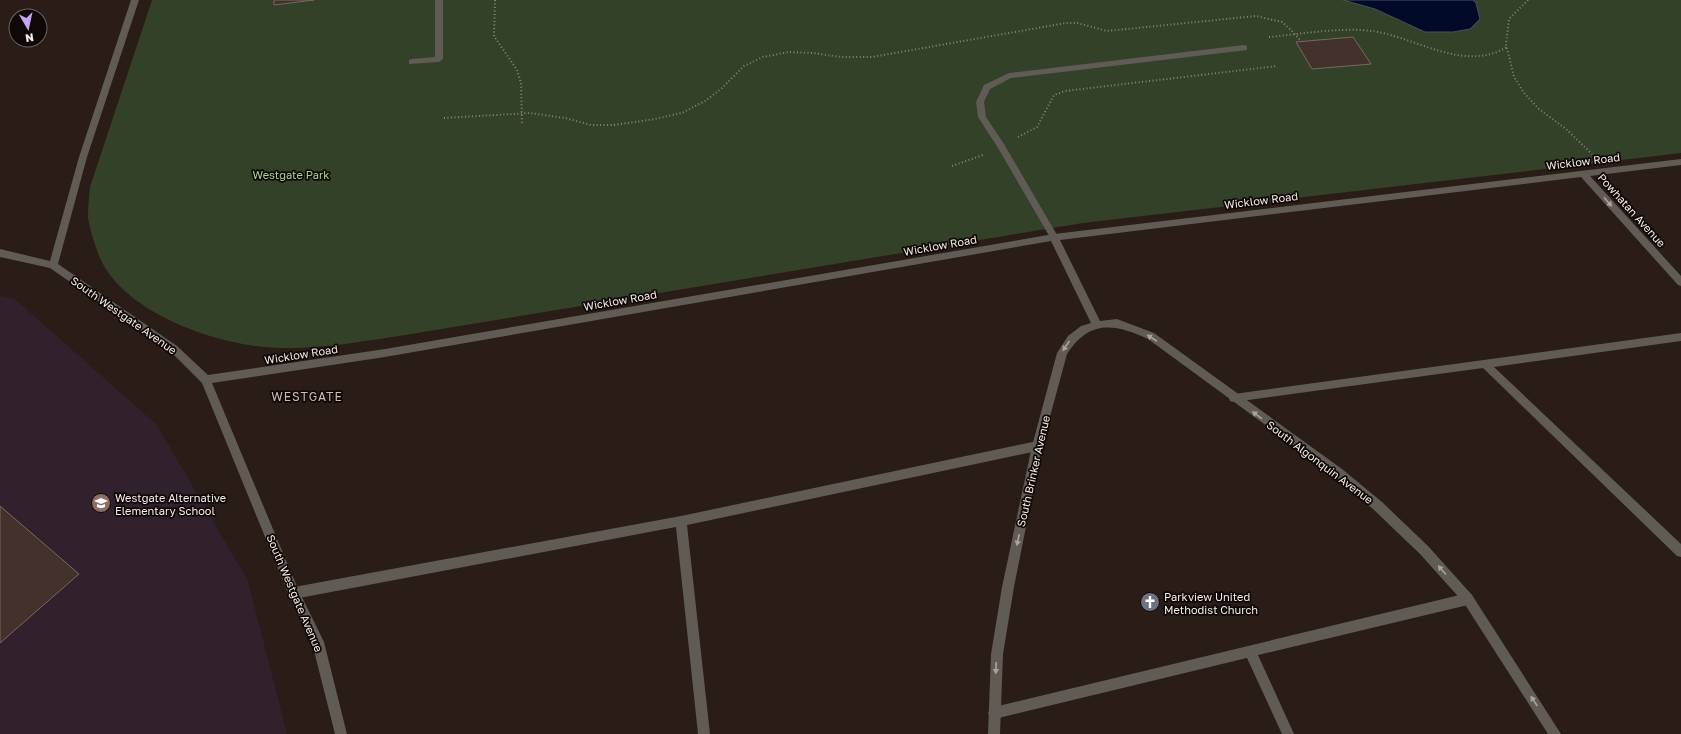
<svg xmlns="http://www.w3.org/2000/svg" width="1681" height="734" viewBox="0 0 1681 734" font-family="'Golos Text',sans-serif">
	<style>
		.education { fill: #30212c }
		.green { fill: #334129 }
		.water { fill: #010a29; stroke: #4a4e62 }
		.building { fill: #42322b; stroke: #7a6860 }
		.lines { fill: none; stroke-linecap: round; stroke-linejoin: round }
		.path { stroke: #8e827d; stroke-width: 2; stroke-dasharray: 1 2.5; stroke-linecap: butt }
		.lane { fill: #605b55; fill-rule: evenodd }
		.street { fill: #605b55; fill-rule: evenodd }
		.oneway { fill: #aba49e }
		.labels { text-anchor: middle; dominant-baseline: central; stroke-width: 3.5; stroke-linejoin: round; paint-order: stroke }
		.street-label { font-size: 11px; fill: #f6ece8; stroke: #0e0806 }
		.park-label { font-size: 11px; fill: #acd291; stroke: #0e0806 }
		.poi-label { font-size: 11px; fill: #f6ece8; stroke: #0e0806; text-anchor: start }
		.neighbourhood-label { font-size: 12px; letter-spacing: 1px; fill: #ceb9b1; stroke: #0e0806 }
	</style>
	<rect width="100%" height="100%" fill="#2a1c16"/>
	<path class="education" d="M0,296L15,299L157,425L248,581L287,734H0Z"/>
	<path class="green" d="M152,0H1681V153L1083,223L405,335C364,341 323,349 282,348C224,348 125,315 100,258C96,249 89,227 88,217C88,207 89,197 90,187Z"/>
	<path class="water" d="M1343,0H1473L1476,3L1480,19L1470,29L1453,32H1425L1375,9Z"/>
	<path class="building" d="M274,0H314L274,5Z
		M1353,37L1371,64L1312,69L1296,42Z
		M0,506L79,574L0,643Z"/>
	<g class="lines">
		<path class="path" d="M495,0L494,36L517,70L521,83L522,124
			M1528,0L1509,19L1506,44L1514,77L1524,93L1539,109L1566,129L1592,154
			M1269,37C1303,34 1339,27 1372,31C1416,37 1464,73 1507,47
			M444,118L530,113L565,118L591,125H614L655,119L682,113L705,101L721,89L744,66L763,57L789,52L812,53L841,57H872L1066,23H1077L1107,31L1256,16L1282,22L1291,30L1301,41
			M1018,137L1037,127L1054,95L1065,91L1277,66
			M952,166L983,155"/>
		<path class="lane" d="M435,0H443V59L439,62L409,64V60L412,59L435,57Z
			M1244,45L1247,46V50L1011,78L990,89L984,102L986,117L1004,144L1057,235L1059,237L1057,239H1051L998,148L978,117L976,102L984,85L1009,73Z
			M1681,333V341L1494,367L1681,544V557L1677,556L1483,368L1234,402L1230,401L1229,398L1230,395L1234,394Z
			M1037,441L1041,443L1042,446L1041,449L1037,451L687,525L710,734H698L676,527L294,599L290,597L288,593L290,589L294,587L681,516Z
			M1468,593L1472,595L1474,599L1472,603L1468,605L1258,655L1294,734H1282L1247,658L994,719L990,717L988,713L990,709L994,707Z"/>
		<path class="street" d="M131,0H139L87,157L58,264L177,346L208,375L385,349L1054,234L1681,159V165L1590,176L1681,276V286L1678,285L1581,177L1060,240L1100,321L1117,319L1154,333L1342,469L1382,502L1428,546L1472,595L1561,734H1548L1464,603L1420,554L1374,510L1334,475L1148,339C1114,323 1089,320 1067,354L1042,446L1014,587L1003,654L1000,734H988L991,654L1002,587L1032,446L1057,353L1068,336L1081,326L1091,323L1051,241L385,357L212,383L298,589L324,642L347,734H335L312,643L288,593L202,383L171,352L50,268L0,257V249L50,261L79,157Z"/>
	</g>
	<defs><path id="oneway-solid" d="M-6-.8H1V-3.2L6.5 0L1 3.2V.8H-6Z"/></defs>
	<g class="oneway">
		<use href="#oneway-solid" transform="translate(1608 202) rotate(48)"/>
		<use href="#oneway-solid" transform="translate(1152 338) rotate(-147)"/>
		<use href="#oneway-solid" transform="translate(1066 346) rotate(124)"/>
		<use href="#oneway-solid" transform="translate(1257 415) rotate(-144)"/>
		<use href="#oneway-solid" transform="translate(1018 540) rotate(102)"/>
		<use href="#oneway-solid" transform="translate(1442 570) rotate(-131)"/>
		<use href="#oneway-solid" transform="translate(996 668) rotate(92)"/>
		<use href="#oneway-solid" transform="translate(1534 701) rotate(-123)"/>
	</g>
	<defs>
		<g id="school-disc" transform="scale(1)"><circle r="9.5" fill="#8d6e63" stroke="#0e0806"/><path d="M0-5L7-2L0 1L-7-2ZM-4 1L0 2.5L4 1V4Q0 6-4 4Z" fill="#fff"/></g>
		<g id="church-disc" transform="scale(1)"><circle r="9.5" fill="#6b7280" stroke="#0e0806"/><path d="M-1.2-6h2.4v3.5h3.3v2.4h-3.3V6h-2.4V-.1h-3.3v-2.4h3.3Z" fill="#fff"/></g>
	</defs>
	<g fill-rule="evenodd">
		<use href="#school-disc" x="101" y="503"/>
		<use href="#church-disc" x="1150" y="602"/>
	</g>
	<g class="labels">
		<g class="street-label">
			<text transform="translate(1583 161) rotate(-7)">Wicklow Road</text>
			<text transform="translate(1261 200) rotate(-7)">Wicklow Road</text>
			<text transform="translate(1632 210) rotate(48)">Powhatan Avenue</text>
			<text transform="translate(940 245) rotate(-10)">Wicklow Road</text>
			<text transform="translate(620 300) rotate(-10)">Wicklow Road</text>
			<text transform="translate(124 315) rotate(35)">South Westgate Avenue</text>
			<text transform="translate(301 354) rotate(-9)">Wicklow Road</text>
			<text transform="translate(1320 462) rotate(37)">South Algonquin Avenue</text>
			<text transform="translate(1033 471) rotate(-77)">South Brinker Avenue</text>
			<text transform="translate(295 593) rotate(67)">South Westgate Avenue</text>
		</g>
		<g class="park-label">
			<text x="291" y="174">Westgate Park</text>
		</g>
		<g class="poi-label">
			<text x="115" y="497">Westgate Alternative<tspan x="115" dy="13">Elementary School</tspan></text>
			<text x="1164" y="596">Parkview United<tspan x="1164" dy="13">Methodist Church</tspan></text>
		</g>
		<g class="neighbourhood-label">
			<text x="307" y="396">WESTGATE</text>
		</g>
	</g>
	<g transform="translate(28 28) rotate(171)"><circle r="19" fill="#0e0806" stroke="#6b6360"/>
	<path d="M0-3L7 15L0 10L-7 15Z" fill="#c3a7f2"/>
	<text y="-6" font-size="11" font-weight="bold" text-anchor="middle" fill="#f6ece8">N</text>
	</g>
</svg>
